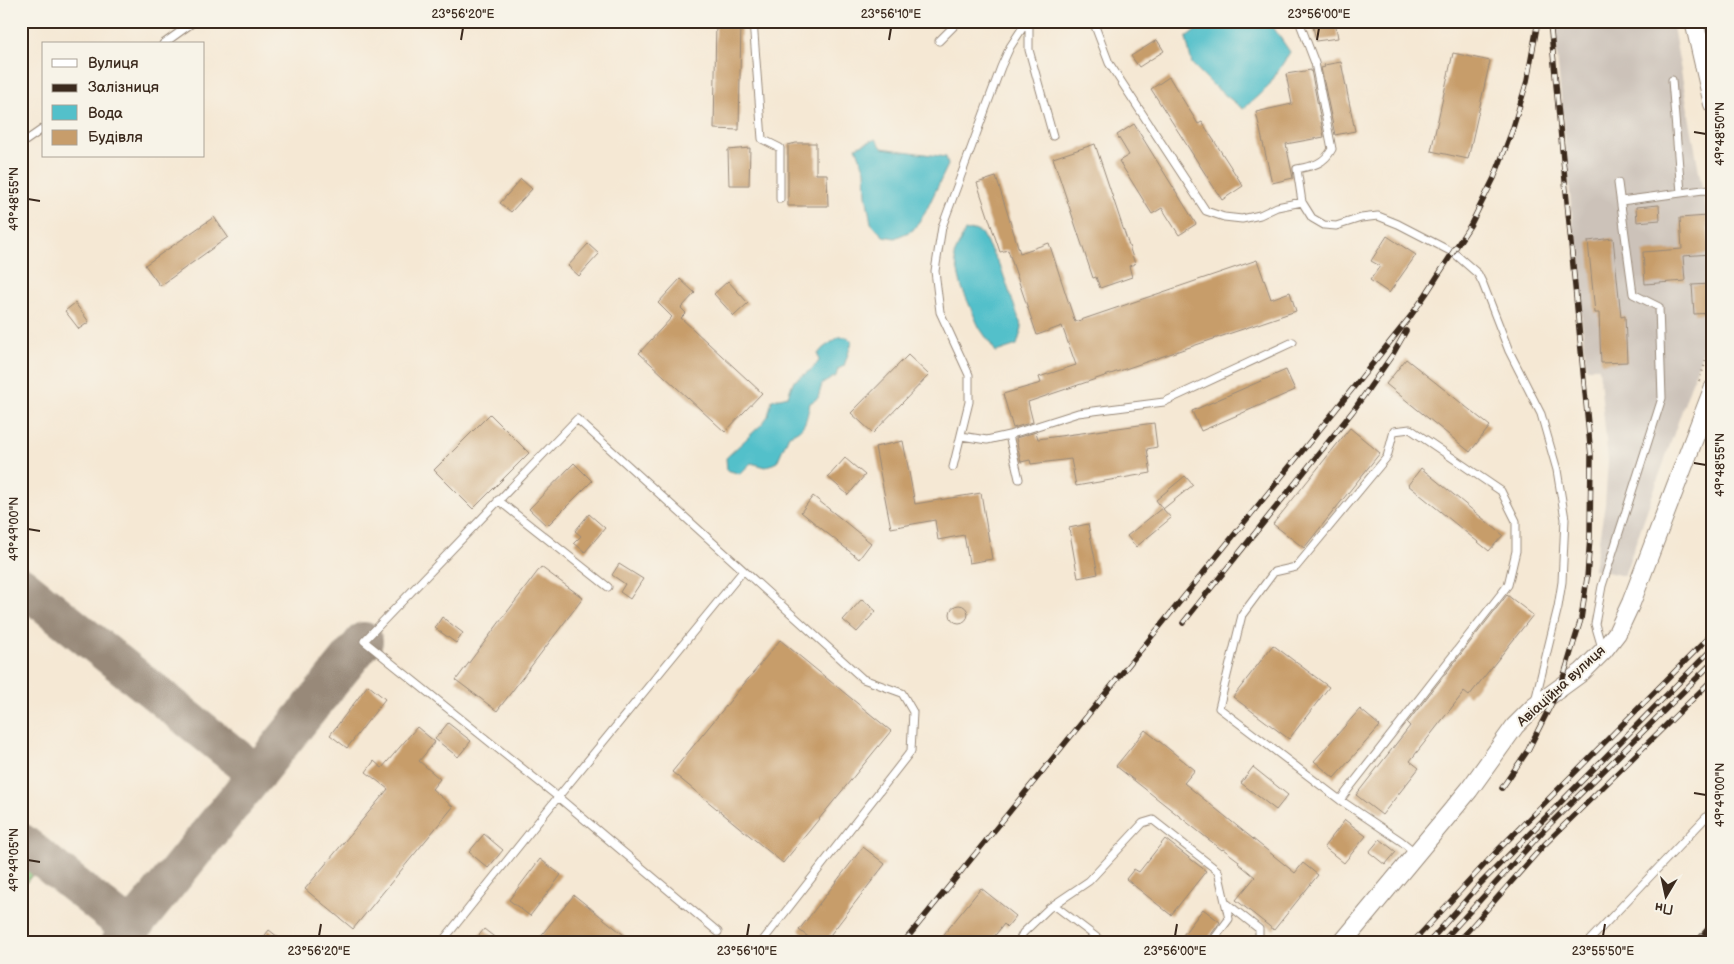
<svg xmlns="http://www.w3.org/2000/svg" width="1734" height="964" viewBox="0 0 1734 964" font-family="'Balsamiq Sans',sans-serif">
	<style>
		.industrial { fill: #ccc2b9 }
		.green { fill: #85c57c; stroke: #60784d }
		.water { fill: #53c0ca; stroke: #477574 }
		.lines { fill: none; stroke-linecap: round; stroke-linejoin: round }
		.taxiway { stroke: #988979; stroke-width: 38 }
		.building { fill: #c79d6b }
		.service-casing { stroke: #988979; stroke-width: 9 }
		.tertiary-casing { stroke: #988979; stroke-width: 20 }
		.path { stroke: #988979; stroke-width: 2.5; stroke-dasharray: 1 4; stroke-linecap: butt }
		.service { stroke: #fff; stroke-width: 7 }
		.tertiary { stroke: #fff; stroke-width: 18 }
		.rail-casing { stroke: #3b2a1e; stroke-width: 5.5 }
		.rail { stroke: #f7f3e8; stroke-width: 4; stroke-dasharray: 11; stroke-linecap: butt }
		.ticks { fill: none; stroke: #3b2a1e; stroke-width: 2 }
		.labels { text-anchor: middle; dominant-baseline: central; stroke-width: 4; stroke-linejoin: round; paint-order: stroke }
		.street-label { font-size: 14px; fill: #3b2a1e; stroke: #f7f3e8 }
		.neatline { fill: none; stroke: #3b2a1e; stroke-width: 2 }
		.ticks-label { font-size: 12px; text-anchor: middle; fill: #3b2a1e }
	</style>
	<rect width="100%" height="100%" fill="#f7f3e8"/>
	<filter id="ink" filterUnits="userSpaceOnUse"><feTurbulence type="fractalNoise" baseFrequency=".02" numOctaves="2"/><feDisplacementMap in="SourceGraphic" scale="10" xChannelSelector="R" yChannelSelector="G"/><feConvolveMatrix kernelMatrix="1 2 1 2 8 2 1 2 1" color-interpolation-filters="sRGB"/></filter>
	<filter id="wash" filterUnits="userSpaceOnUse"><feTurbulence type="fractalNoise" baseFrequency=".0096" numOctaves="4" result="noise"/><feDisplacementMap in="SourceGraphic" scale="20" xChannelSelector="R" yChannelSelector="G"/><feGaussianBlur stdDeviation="1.12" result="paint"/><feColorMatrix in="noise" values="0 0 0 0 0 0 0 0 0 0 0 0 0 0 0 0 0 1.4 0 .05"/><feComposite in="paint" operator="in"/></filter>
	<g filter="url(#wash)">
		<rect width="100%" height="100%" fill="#f5e8d4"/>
		<path class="industrial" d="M1554,21H1672L1706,210L1713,301V322L1624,576L1594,569L1605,505L1608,460L1599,368H1586Z"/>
		<path class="green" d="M21,854L33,863L34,873L21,889Z"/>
		<path class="water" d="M1208,21H1269L1290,52L1268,87L1243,109L1215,87L1192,64L1186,38Z
			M876,139L882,148L946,157L948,165L925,213L913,230L895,238L883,236L871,223L866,195L865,170L856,147Z
			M974,230L981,233L1001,268L1022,328L1017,345L996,352L979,327L962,288L954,255L965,231Z
			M839,337H847L852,342L844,366L838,369L836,376L822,384L818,398L810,403C806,419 807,429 789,435L777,462L766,467L751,463L740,474L727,470L726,458L762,424L768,416L772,400L788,396L793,382L812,369L819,361L818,354L823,348Z"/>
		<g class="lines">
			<path class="taxiway" d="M21,585L257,774
				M21,842L131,930
				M120,943L364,641"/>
		</g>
		<g id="blocks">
			<path class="building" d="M716,21H741L739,130L714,129Z
				M1312,21H1335L1338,38L1316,41Z
				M1157,40L1164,51L1139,67L1131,56Z
				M1453,53L1490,61L1468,159L1431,151Z
				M1341,62L1355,131L1335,135L1321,68L1325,67L1324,65Z
				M1311,70L1324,137L1286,144L1293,178L1272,183L1256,112L1292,104L1286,74Z
				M1169,77L1198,124L1202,122L1243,186L1222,200L1151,89Z
				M1134,124L1196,224L1179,235L1162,208L1152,214L1119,161L1129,155L1117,135Z
				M796,143H816V174H827L828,206H788V145Z
				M1095,144L1135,264L1129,266L1132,277L1100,288L1096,277L1093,278L1053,158Z
				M750,148L749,185H729L728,150Z
				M996,177L1020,253L1049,243L1075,322L1257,260L1271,299L1290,292L1296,311L1028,402L1033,422L1013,428L1003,394L1041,383L1039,377L1076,365L1062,326L1037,335L1008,250L1000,252L977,183Z
				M521,179L532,189L511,212L500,203Z
				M1659,205L1660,220L1637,222L1636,207Z
				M1707,216L1710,254L1683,256L1685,281L1645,284L1643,252L1682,249L1680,218Z
				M214,217L228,237L160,286L145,265Z
				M1387,236L1416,255L1389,293L1370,280L1380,266L1371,261Z
				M1613,238L1621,317L1625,316L1627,362L1601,363L1599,313H1595L1588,241Z
				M588,244L599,254L579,276L568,266Z
				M680,279L695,293L681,308L686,313L681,318L762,393L725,432L639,353L672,317L658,303Z
				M728,281L748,303L734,316L714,294Z
				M1712,284L1713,313L1694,314L1692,285Z
				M75,303L89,322L79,329L65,311Z
				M908,355L929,375L873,433L851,413Z
				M1406,359L1490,426L1470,452L1386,384Z
				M1286,370L1295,390L1201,431L1192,411Z
				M490,414L529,453L473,509L434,470Z
				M1154,423L1157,447L1147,449L1151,473L1076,486L1071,459L1031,464L1030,460L1021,462L1016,438L1036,432L1038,439Z
				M1350,428L1380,453L1304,548L1273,524Z
				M903,441L915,504L981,493L992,559L969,563L964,535L938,540L935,520L891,528L875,447Z
				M845,458L865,475L848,495L828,477Z
				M574,463L592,481L547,526L529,509Z
				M1421,468L1503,535L1489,551L1408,485Z
				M1185,476L1193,485L1163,509L1171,518L1136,547L1127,536L1162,508L1156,500Z
				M813,496L871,543L859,559L801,512Z
				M589,514L605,528L585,552L574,543L581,536L575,531Z
				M1088,524L1098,574L1078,578L1069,528Z
				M619,564L643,579L630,599L620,592L625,584L612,575Z
				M541,567L583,598L497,711L456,680Z
				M1507,595L1533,615L1469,696L1464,692L1410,761L1419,768L1382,815L1356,795L1410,726L1407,723Z
				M862,599L876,611L857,632L843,620Z
				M950 614a9 9 0 1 1 18 0a9 9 0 1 1-18 0Z
				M442,617L463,633L456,643L435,628Z
				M780,640L891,731L783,863L672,772Z
				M1273,645L1329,687L1289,739L1233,697Z
				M368,685L385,699L347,748L330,735Z
				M1360,709L1380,726L1334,778L1314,761Z
				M448,723L471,741L458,757L435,739Z
				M417,727L435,742L419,761L440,779L432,789L453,807L353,929L305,889L388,789L366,772L374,761L382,768Z
				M1145,730L1195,770L1184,783L1295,873L1303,863L1318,875L1274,930L1236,900L1255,877L1238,863L1239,861L1223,849L1222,850L1116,766Z
				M1253,767L1288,795L1276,810L1241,783Z
				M1345,820L1366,836L1344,863L1324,847Z
				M484,834L503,850L488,868L469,852Z
				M1165,839L1206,871L1171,915L1126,879L1134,869L1139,872Z
				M1380,839L1396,852L1385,865L1369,852Z
				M863,847L885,864L824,943H816L799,930Z
				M540,859L561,875L530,916L509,900Z
				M981,888L1016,916L1007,927L1004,924L989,943H937Z
				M574,895L634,943H535Z
				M1203,909L1220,922L1205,943H1177Z
				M484,929L502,943H473Z
				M269,930L278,937L273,943H259Z"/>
		</g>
	</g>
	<g filter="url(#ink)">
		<use href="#blocks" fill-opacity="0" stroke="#988979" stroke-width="1"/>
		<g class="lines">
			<g class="service-casing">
				<path id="service" d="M753,21L762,139L780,148V199
					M1029,21V50L1053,136
					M1093,21L1109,63L1206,211L1224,217L1242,219L1260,215L1277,207L1302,202L1312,218L1324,225L1336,226L1361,218L1378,216L1398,224L1454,253L1478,274L1483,284L1509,351L1541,414L1557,470L1565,519L1562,582L1558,607L1535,701
					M1299,21L1315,63L1332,149C1324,164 1313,166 1297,169L1302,202
					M939,41L959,21
					M163,44L195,21
					M1701,44L1713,32
					M1672,80L1681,193
					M21,144L44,128
					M1621,201L1703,190L1713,191
					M1009,435L1019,479
					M961,436L987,440L1009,435L1078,413L1164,402L1293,342
					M953,467L969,402V375L940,312L935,271L942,227L1001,67L1010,47L1027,21
					M498,500L608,587
					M1602,648L1595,624L1602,586L1662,398L1659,307L1633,294L1618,183
					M1340,800L1508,585L1516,551V521L1501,491L1410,429L1394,431L1387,457L1296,567L1274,572L1242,615L1219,708L1340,800L1401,841L1416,853
					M1225,902L1259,929V943
					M1054,905L1104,943
					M718,932L558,797L743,571
					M441,943L558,797L364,641L577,419L863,679L902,693L913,712L911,751L761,943
					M1018,943L1023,933L1049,908L1089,881L1143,823L1153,820L1218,871L1229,919L1211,943
					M1587,943L1713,810"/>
			</g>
			<g class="tertiary-casing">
				<path id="tertiary" d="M1694,21L1713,104
					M1342,943L1469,790L1515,726L1534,707L1582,672L1603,651L1617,633L1631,603L1713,389"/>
			</g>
			<path class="path" d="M1710,200L1713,248
				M1699,381L1713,340"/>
			<use href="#service" class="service"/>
			<use href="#tertiary" class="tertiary"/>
			<g class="rail-casing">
				<path id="rail" d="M1183,623L1353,411L1393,354L1406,331
					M1502,788L1528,750L1561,685L1581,619L1587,578L1590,537L1591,456L1550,21
					M903,943L1333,413L1410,317L1426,294L1471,224L1494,178L1512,131L1527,81L1538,21
					M1412,943L1497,851L1713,633
					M1428,943L1481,883L1713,648
					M1441,943L1545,829L1713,662
					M1457,943L1544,845L1713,679
					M1696,943L1713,923
					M1706,943L1713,935"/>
			</g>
			<use href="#rail" class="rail"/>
		</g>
	</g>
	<path class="ticks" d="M461,40L463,28M889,40L891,28M1317,40L1319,28M1694,132L1706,134M28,199L40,201M1694,463L1706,465M28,529L40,531M1694,793L1706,795M28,860L40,862M319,936L321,924M747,936L749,924M1175,936L1177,924M1603,936L1605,924"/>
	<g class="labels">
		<g class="street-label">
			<text transform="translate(1561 686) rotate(-42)">Авіаційна вулиця</text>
		</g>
	</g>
	<rect width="1734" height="964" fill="none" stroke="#f7f3e8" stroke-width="55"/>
	<rect x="42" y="42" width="162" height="115" fill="#f7f3e8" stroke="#aca397"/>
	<rect x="52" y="59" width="25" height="8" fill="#ffffff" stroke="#aca397"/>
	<text x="88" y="68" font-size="15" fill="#3b2a1e">Вулиця</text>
	<rect x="52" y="84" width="25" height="8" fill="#3b2a1e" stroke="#aca397"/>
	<text x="88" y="92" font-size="15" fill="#3b2a1e">Залізниця</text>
	<rect x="52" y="105" width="25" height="15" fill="#53c0ca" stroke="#aca397"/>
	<text x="88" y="118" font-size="15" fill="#3b2a1e">Вода</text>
	<rect x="52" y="130" width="25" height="15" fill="#c79d6b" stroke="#aca397"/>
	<text x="88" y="142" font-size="15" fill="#3b2a1e">Будівля</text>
	<g transform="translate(1666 896) rotate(189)" stroke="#f7f3e8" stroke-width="4" paint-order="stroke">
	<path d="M0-4L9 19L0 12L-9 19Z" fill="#3b2a1e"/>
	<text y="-8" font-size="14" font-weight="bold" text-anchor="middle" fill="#3b2a1e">Пн</text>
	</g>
	<rect x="28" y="28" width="1678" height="908" class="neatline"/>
	<g class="ticks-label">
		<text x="463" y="18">23°56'20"E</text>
		<text x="891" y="18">23°56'10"E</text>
		<text x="1319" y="18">23°56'00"E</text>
		<text transform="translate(1720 134) rotate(-90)" y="4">49°48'50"N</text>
		<text transform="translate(14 199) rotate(-90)" y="4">49°48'55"N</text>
		<text transform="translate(1720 465) rotate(-90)" y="4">49°48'55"N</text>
		<text transform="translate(14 529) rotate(-90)" y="4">49°49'00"N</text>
		<text transform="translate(1720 795) rotate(-90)" y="4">49°49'00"N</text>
		<text transform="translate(14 860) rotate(-90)" y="4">49°49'05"N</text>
		<text x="319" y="955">23°56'20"E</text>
		<text x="747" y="955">23°56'10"E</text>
		<text x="1175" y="955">23°56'00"E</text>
		<text x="1603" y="955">23°55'50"E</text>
	</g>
</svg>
